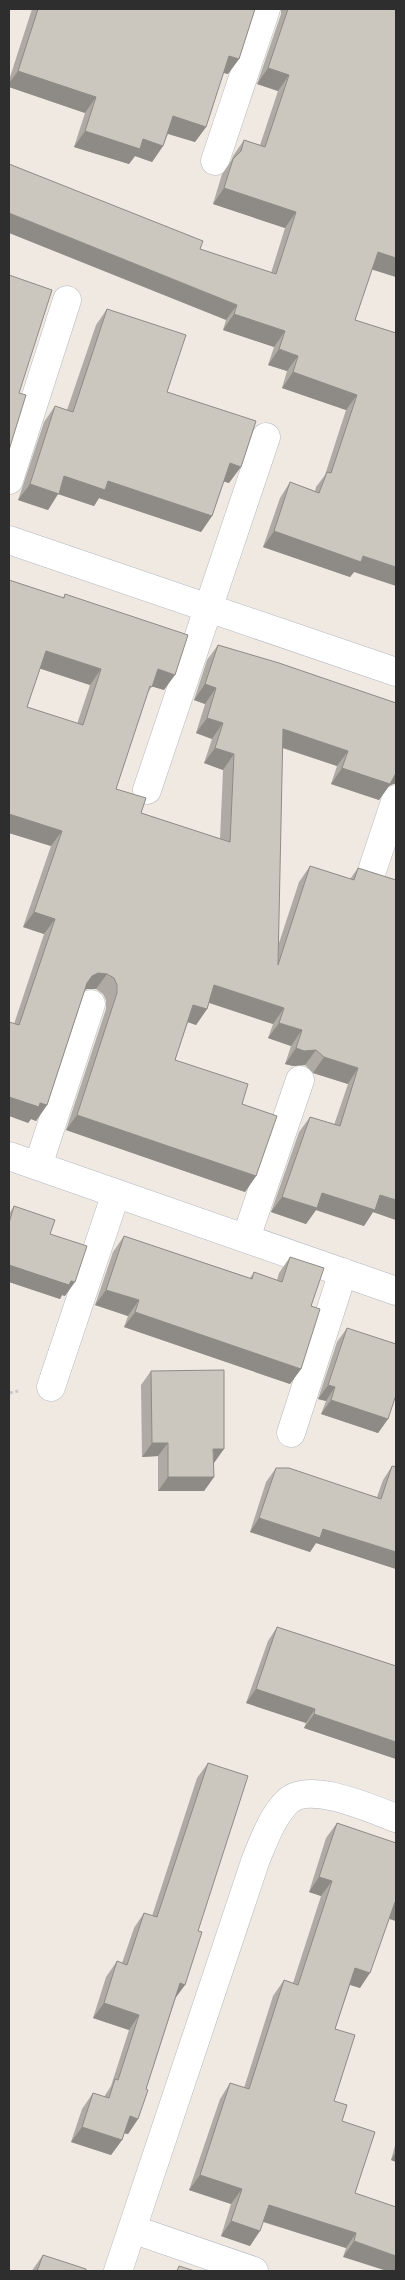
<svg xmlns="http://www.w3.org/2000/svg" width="405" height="2280" viewBox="0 0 405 2280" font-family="'Varela Round',sans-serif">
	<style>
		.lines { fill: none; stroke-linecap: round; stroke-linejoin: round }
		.minor-casing { stroke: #b4b7c1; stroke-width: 29 }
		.path { stroke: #c9c9c9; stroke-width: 3; stroke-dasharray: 4 2.5; stroke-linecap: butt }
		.minor { stroke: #fff; stroke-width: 28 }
		.wall { fill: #afaba4; fill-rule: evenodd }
		.shaded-wall { fill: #8e8b86 }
		.building { fill: #cbc7bf; stroke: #8e8b86; fill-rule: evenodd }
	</style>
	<rect width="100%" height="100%" fill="#efe9e1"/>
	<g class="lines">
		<g class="minor-casing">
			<path id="minor" d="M215,161L266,9
				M9,480L67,300
				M9,540L396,672
				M147,790L266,437
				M373,868L396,799
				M9,1156L396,1291
				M38,1166L91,1004
				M246,1238L300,1080
				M51,1387L116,1193
				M291,1433L343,1272
				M132,2229L254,2271
				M118,2271L256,1859C264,1840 272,1817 287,1802C309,1780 371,1809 396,1818"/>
		</g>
		<path class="path" d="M9,1393L18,1391"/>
		<use href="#minor" class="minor"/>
	</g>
	<path class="wall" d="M32,9H255L239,59L228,74L223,73L206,127L195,142L168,134L163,146L152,162L135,156L129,164L74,147L85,113L9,87V80Z
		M281,9H396V277L372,269L355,320L396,333L354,572L350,577L263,547L280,498L290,482L315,491L316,487L325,475L346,410L282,388L287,371L268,365L274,347L223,330L226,320L200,249L271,273L285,228L213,204L222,174L231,161L233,156L244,140L260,145L278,91L257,84L281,14Z
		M107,309L167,392L229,483L224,481L212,516L201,532L99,498L94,506L58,494L48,510L18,500L44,422L55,406L67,410L96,325Z
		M9,580L63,598L65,594L164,690L152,686L147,694L116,789L141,813L220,839L223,770L204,763L212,739L196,733L205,704L194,700L207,660L218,645L396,703V784H393L389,786L379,800L331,784L337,766L282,748L278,946L299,882L310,866L350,879L358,868L396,880V1220L373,1212L364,1226L316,1210L306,1224L271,1212L299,1132L310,1117L334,1125L348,1084L313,1073L305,1065L293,1066L285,1064L291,1046L268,1038L273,1024L209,1003L207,1009L196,1025L188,1022L175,1060L242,1104L256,1176L245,1192L66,1130L106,1009V1000L103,994L96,989H87L85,990L47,1105L36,1121L31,1119L28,1123L14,1024L44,934L23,927L51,846L9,833ZM40,668L90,685L77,724L27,707Z
		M14,1206L50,1234L65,1296L62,1295L60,1299L9,1282V1214Z
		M124,1236L250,1278L254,1272L277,1280L279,1273L290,1257L311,1306L301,1369L290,1384L124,1327L128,1316L95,1305L113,1252Z
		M347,1328L388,1419L378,1433L321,1414L326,1401L318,1399L337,1342Z
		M151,1371L213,1463L214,1477L204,1491H158V1456L142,1457L141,1385Z
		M392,1466L396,1569L316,1543L310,1552L250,1532L266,1482L276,1468L377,1497L383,1480Z
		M277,1627L396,1666V1759L304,1728L306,1723L246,1703L268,1641Z
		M208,1763L176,1997L146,2089L138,2119L128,2134L124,2133L122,2140L111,2155L71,2142L82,2109L93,2093L104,2097L111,2086L129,2030L93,2018L106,1977L117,1961L122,1963L134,1928L144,1913L152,1916L197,1778Z
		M337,1823L396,1843V1921L389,1919L360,1988L350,1985L335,2029L334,2101L342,2121L355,2193L396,2207L343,2257L346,2248L263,2222L250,2246L221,2236L231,2204L189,2190L220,2099L230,2083L244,2088L273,1996L284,1980L293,1983L321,1896L309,1892L326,1838Z
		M396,2142V2162L391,2160Z
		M43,2255L86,2271H32L33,2269Z"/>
	<path class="shaded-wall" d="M229,56L239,59L228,74L218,71Z
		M268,68L289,75L278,91L257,84Z
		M18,71L96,97L85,113L9,87V83Z
		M173,116L206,127L195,142L162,132Z
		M85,131L143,139L163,146L152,162L135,156L129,164L74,147Z
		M224,188L296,212L285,228L213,204Z
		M9,213L237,305L226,320L9,233Z
		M378,252L396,258V277L367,268Z
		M234,314L285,331L274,347L223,330Z
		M279,349L298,356L287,371L268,365Z
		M293,372L357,395L346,410L282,388Z
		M230,463L241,467L229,483L218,480Z
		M64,476L108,481L212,516L201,532L99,498L94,506L58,494L48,510L18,500L30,484Z
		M274,531L363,556L396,567V586L354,572L350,577L263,547Z
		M46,651L101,669L90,685L35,667Z
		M158,669L175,675L164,690L147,685Z
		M205,684L216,688L205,704L194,700Z
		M207,718L223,723L212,739L196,733Z
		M283,729L348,751L337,766L272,744Z
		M215,748L234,754L223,770L204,763Z
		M342,768L396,772V784H393L389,786L379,800L331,784Z
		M9,814L62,831L51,846L9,833Z
		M34,912L55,919L44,934L23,927Z
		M98,973L107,974L96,989H87L81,992L92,976Z
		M214,985L284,1008L273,1024L204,1001Z
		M193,1005L207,1009L196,1025L182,1020Z
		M279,1023L302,1030L291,1046L268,1038Z
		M296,1048L316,1050L305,1065L293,1066L285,1064Z
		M324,1057L358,1068L348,1084L313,1073Z
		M9,1097L40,1103L47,1105L36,1121L31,1119L28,1123L9,1116Z
		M77,1115L256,1176L245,1192L66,1130Z
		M322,1193L380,1195L396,1200V1220L373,1212L364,1226L316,1210L306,1224L271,1212L282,1197Z
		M9,1265L71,1281L75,1282L65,1296L62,1295L60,1299L9,1282Z
		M106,1290L139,1300L128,1316L95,1305Z
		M135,1312L301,1369L290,1384L124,1327Z
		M328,1385L335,1387L326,1401L318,1399Z
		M331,1400L388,1419L378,1433L321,1414Z
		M152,1443H168L158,1456L142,1457Z
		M213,1449H224L214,1463Z
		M168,1477H214L204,1491H158Z
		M259,1518L323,1529L396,1552V1569L316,1543L310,1552L250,1532Z
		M256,1689L315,1709L306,1723L246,1703Z
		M314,1714L396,1742V1759L304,1728Z
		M319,1877L332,1881L321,1896L309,1892Z
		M395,1902H396V1921L384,1917Z
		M355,1968L370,1973L360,1988L345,1983Z
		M180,1983L185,1985L174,2000Z
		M104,2003L139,2015L129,2030L93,2018Z
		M130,2116L138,2119L128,2134L119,2132Z
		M82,2127L122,2140L111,2155L71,2142Z
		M396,2152V2162L391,2160Z
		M200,2175L242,2189L231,2204L189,2190Z
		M269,2205L356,2233L346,2248L258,2220Z
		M231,2221L260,2231L250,2246L221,2236Z
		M354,2241L396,2256V2271H387L343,2257Z"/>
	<path class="building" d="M38,9H255L239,59L229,56L206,127L173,116L163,146L143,139L140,149L85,131L96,97L18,71Z
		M288,9H396V258L378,252L355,320L396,333V567L363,556L361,562L274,531L290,482L319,493L327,472L331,473L357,395L293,372L298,356L279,349L285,331L234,314L237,305L9,213V164L203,241L200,249L276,274L296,212L224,188L233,159L241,151L244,140L265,147L289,75L268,68Z
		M9,275L52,290L19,393L26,395L9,450Z
		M107,309L186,335L167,392L256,421L241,467L230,463L212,516L108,481L105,490L64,476L59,494L30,484L55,406L73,412Z
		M9,580L64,598L65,594L188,635L175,675L158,669L152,687L150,686L116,789L146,798L141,813L230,842L234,754L215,748L223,723L207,718L216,688L205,684L218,645L279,663L396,703V773L390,784L342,768L348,751L283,729L278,965L310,866L354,880L358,868L396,880V1200L380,1195L375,1210L322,1193L317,1208L282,1197L310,1117L340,1126L358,1068L324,1057L316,1050L304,1051L296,1048L302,1030L279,1023L284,1008L214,985L207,1009L193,1005L175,1060L248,1084L242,1104L277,1116L256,1176L77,1115L117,993V985L114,978L107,974L98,973L92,976L87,983L47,1105L40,1103L39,1107L9,1097V1022L19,1025L55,919L34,912L62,831L9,814ZM46,651L101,669L83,725L27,707Z
		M14,1206L55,1220L50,1234L87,1246L75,1282L71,1281L69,1285L9,1265V1223Z
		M124,1236L252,1279L254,1272L282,1282L290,1257L324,1268L311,1306L320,1309L301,1369L135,1312L139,1300L106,1290Z
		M347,1328L396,1344V1395L388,1419L331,1400L335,1387L328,1385Z
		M224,1370V1449H213L214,1477H168V1443H152L151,1371Z
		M392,1466L396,1467V1552L323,1529L320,1538L259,1518L276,1468H289L381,1499Z
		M277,1627L396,1666V1742L314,1714L315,1709L256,1689Z
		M208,1763L248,1776L198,1931L202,1932L185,1985L180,1983L146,2089L148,2090L138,2119L130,2116L122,2140L82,2127L93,2093L109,2098L115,2079L118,2080L139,2015L104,2003L117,1961L127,1965L144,1913L157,1917Z
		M337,1823L396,1843V1902H395L370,1973L355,1968L335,2029L355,2035L334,2101L347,2105L342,2121L375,2132L355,2193L396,2207V2256L354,2241L356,2233L269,2205L260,2231L231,2221L242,2189L200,2175L230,2083L249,2089L284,1980L298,1985L332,1881L319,1877Z
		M43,2255L86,2269V2271H37Z
		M179,2266L195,2271H177Z"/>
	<rect width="405" height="2280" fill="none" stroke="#2e2e2e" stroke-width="20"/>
</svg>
